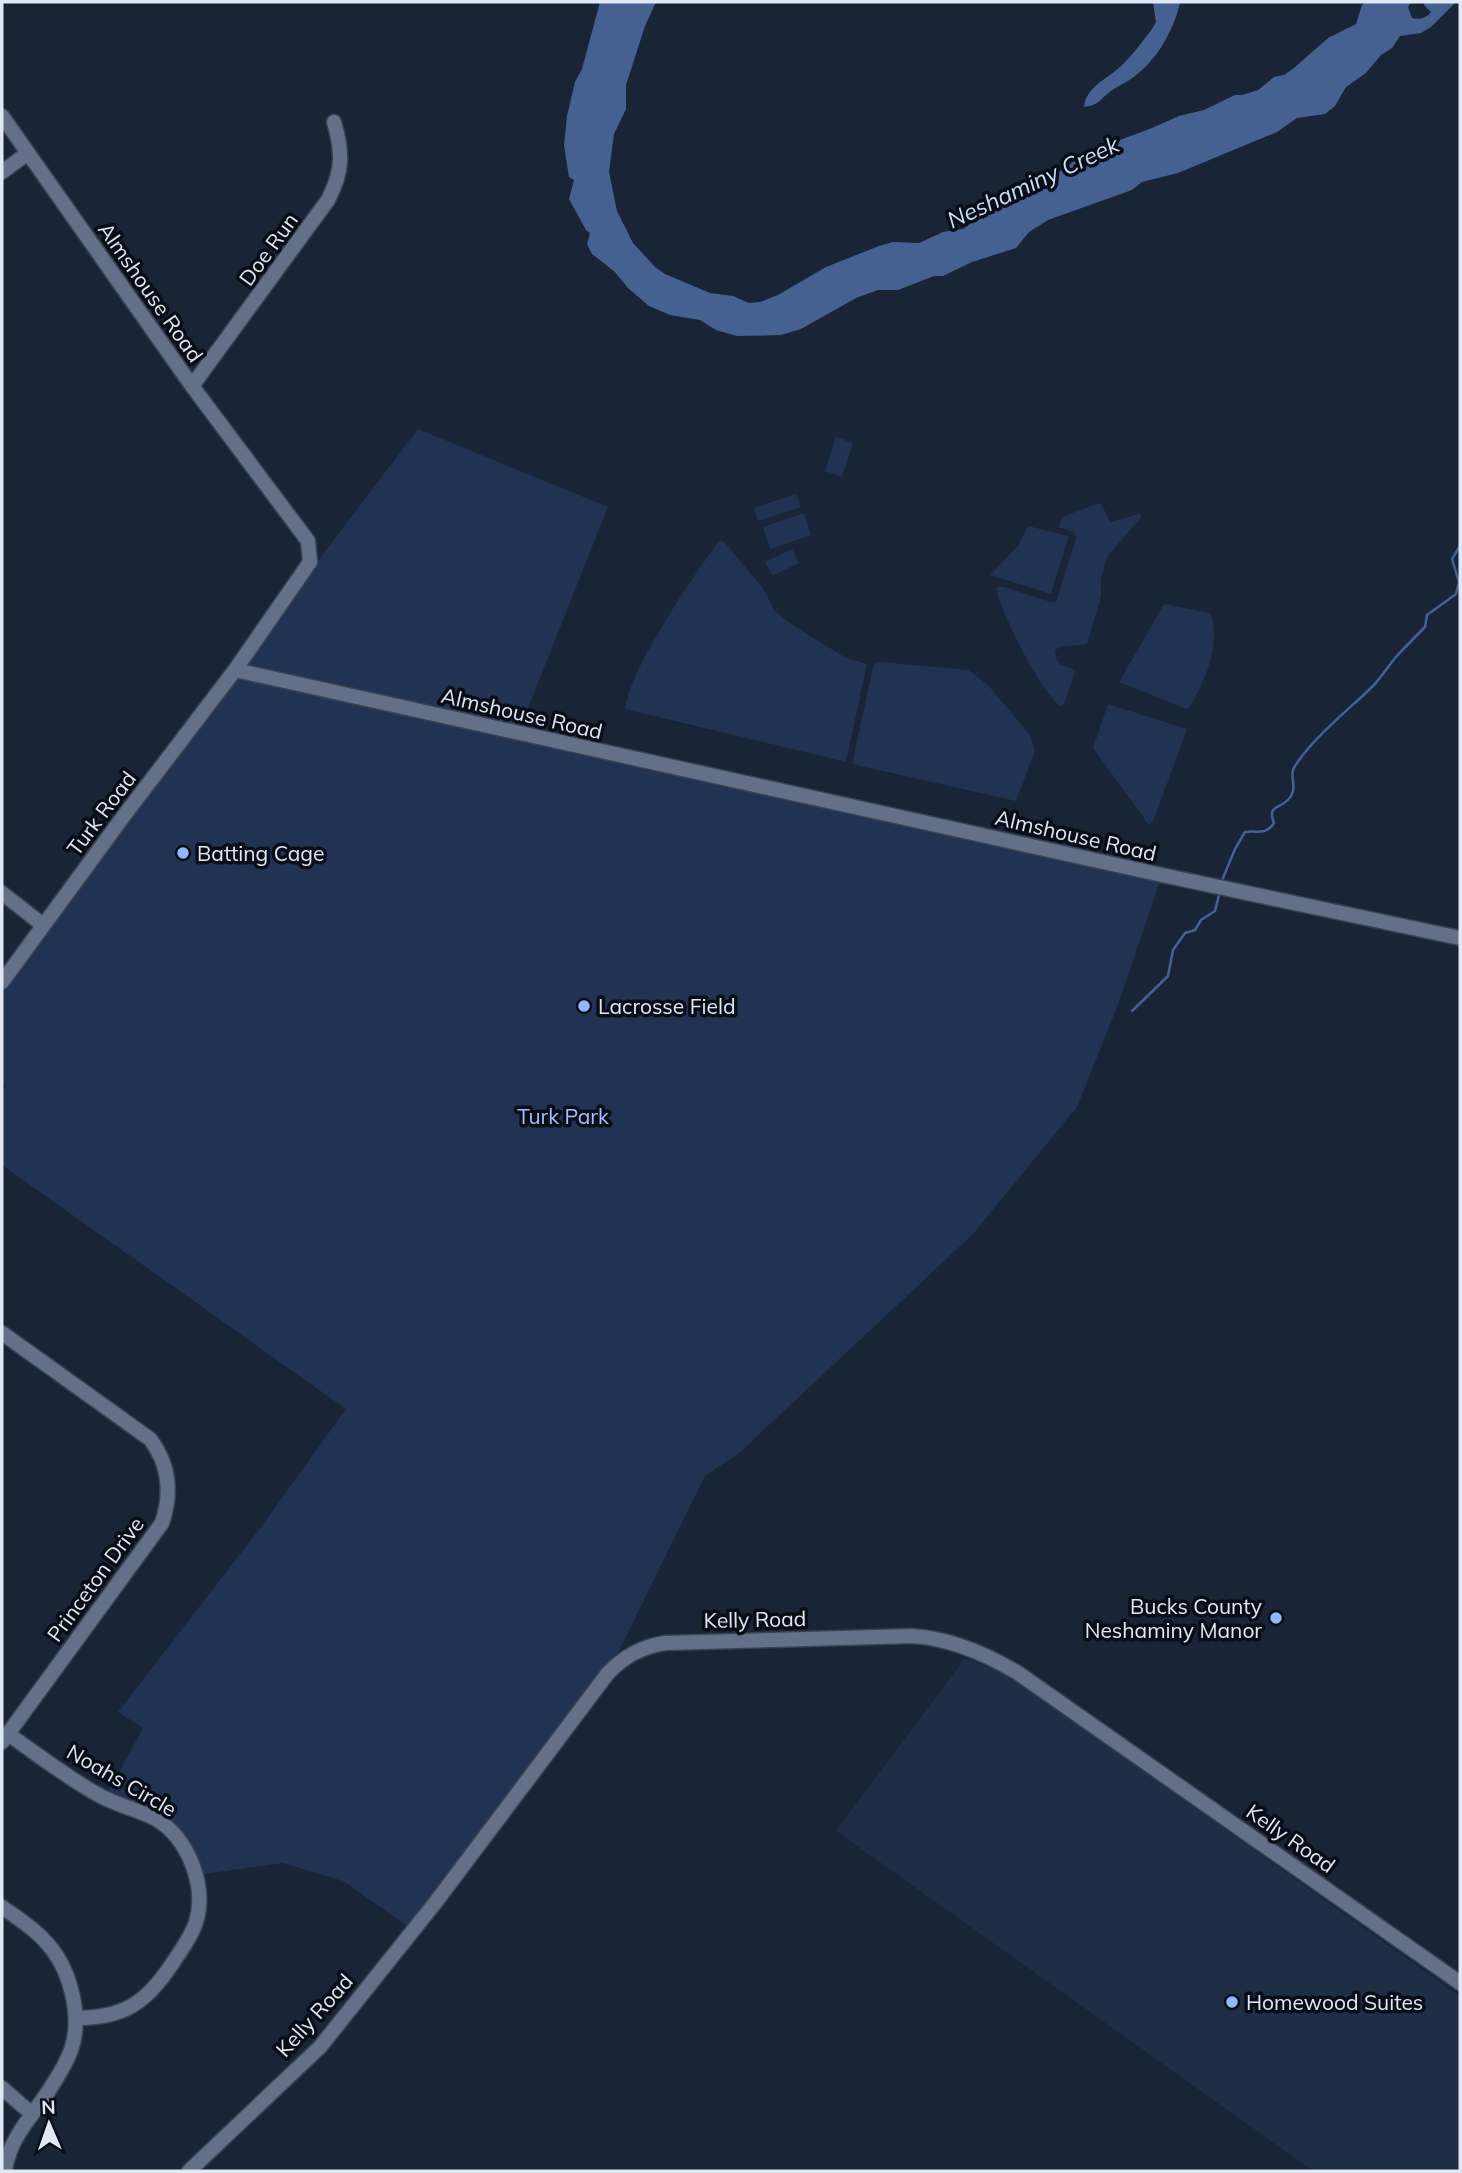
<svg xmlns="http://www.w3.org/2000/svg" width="1462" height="2173" viewBox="0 0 1462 2173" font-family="Mulish,sans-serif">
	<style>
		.built { fill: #1f2d45 }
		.green { fill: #203352 }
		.water { fill: #456192 }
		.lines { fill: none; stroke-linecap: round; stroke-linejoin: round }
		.stream { stroke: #456192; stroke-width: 2.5 }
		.minor-casing { stroke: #3a4252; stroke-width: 17 }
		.minor { stroke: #637087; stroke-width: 14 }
		.poi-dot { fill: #90b8fd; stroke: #090e16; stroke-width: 2.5 }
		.labels { text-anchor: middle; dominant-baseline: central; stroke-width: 7; stroke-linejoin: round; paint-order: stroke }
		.street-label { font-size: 21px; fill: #e0e8f5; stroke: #090e16 }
		.poi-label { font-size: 21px; fill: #e0e8f5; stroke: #090e16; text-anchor: start }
		.park-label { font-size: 21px; fill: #a0c3ff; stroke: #090e16 }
		.water-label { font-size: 23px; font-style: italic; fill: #ccdefd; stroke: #090e16 }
	</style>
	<rect width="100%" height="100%" fill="#192437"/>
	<path class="built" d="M965,1658L1001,1672L1026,1688L1460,1996V2171H1313L836,1831Z"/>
	<path class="green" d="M418,429L608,507L518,733L1162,875L1119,1002L1077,1107L973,1234L738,1454L705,1476L608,1673L413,1930L343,1881L283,1863L196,1875L175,1834L105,1798L143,1728L118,1712L261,1527L346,1409L2,1165V1092L6,1086L2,1083V989L235,670Z
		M836,437L853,443L842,477L825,471Z
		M796,494L801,507L758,521L754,508Z
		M1099,503L1102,505L1110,522L1139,514L1142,516L1107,557L1101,579V596L1087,644L1059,647L1055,651L1056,659L1061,665L1076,670L1064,704L1061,706C1042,696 1001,611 996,589L998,587H1004L1051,602H1056L1076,538L1075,533L1059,527L1062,517Z
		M804,513L811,535L770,549L763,527Z
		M1028,526L1069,536L1051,594L990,575L1018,546Z
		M720,540L725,543L762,587L775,611L791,624L846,658L867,664L846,762L625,709C630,669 694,574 720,540Z
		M792,549L799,563L772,576L765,562Z
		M1164,604L1210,613L1212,616C1219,650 1206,678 1190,707L1187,709L1119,682Z
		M880,662L968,670L987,684L1030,735L1035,751L1016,801L852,764L874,663Z
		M1108,704L1187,729L1153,822L1149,825L1093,748Z"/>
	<path class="water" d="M600,2H656L645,26L626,85V109L614,134L609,172L617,211L633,243L655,267L665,274L710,293L733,296L749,303L760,302L778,295L826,267L879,246L893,242L919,243L943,232L963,229L988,212L1067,167L1079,157L1095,151L1102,143L1120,140L1152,128L1179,116L1204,110L1235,95H1242L1258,90L1274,77L1284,75L1294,68L1328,38L1356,24L1362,5L1365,2H1411L1408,7L1412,18C1419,20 1427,18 1431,12L1424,5V2H1456L1431,27L1421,33L1400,36L1392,48L1381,55L1366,73L1346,87L1335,106L1325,114L1297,118L1277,132L1178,173L1142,182L1132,190L1048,220L1029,232L1016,248L972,262L943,276H934L898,290H878L856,298L801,329L781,335L737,336L716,330L700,320L670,315L649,306L628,288L615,272L592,254L587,244L590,233L586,230L569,199L574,180L569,177L564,145L567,116L575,82L582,69Z
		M1153,2H1180C1175,28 1157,60 1135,76C1128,82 1119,85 1111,91C1100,99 1100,105 1084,107C1086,87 1107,79 1120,67C1132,56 1142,42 1152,29L1156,22Z"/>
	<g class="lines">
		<path class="stream" d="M1223,878L1235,849L1245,832C1256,830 1266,836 1274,823C1266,803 1283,810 1291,796C1298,785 1288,776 1295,766C1313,738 1347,711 1371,688C1380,679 1387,668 1395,658C1405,647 1415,637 1425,627L1427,615L1456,594L1459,582L1452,559L1460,546
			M1132,1011L1168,976L1173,950L1185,933L1195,930L1201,920L1215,911L1219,895"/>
		<g class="minor-casing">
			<path id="minor" d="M2,116L192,386L308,541L310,562L235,670L123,817L2,982
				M2,172L28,153
				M192,386L328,200C343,171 343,153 334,122
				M235,670L1162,875L1460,938
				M2,893L43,925
				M2,1333L150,1439C169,1464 172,1493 162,1523L2,1742
				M8,1734C37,1754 66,1777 97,1794C115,1805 137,1809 156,1819C188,1838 207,1886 196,1922C191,1938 181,1950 172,1964C146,2003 124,2018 76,2018
				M2,1907C16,1917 32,1927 44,1940C70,1966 83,2016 71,2050C66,2065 56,2079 48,2092C30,2119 9,2139 5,2171
				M2,2088L32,2114
				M189,2171L320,2047L435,1903L608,1673C625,1656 641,1647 665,1643L912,1636C949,1638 986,1654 1018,1673L1460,1983"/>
		</g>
		<use href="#minor" class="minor"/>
	</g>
	<g class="poi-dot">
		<circle cx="183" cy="853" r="7"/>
		<circle cx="584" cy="1006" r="7"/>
		<circle cx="1276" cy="1618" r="7"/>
		<circle cx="1232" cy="2002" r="7"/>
	</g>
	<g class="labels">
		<g class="street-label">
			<text transform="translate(268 249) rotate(-54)">Doe Run</text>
			<text transform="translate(151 292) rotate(55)">Almshouse Road</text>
			<text transform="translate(522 713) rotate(13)">Almshouse Road</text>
			<text transform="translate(101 813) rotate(-53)">Turk Road</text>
			<text transform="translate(1076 835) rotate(13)">Almshouse Road</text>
			<text transform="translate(95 1579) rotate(-54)">Princeton Drive</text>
			<text transform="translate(755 1619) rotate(-1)">Kelly Road</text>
			<text transform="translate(122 1780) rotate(30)">Noahs Circle</text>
			<text transform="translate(1291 1838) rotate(35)">Kelly Road</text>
			<text transform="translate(314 2015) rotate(-48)">Kelly Road</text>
		</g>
		<g class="poi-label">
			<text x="197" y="853">Batting Cage</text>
			<text x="598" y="1006">Lacrosse Field</text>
			<text x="1262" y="1606" text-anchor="end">Bucks County<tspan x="1262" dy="24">Neshaminy Manor</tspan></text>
			<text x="1246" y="2002">Homewood Suites</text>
		</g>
		<g class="park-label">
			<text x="563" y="1116">Turk Park</text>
		</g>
		<g class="water-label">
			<text transform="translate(1033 182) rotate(-25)">Neshaminy Creek</text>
		</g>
	</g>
	<rect width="1462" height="2173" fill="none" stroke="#e0e8f5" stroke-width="7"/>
	<g transform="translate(49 2124) rotate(358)" stroke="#090e16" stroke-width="5" paint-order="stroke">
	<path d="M0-5L12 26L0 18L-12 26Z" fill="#e0e8f5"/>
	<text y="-10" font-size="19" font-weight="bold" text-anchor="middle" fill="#e0e8f5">N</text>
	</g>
</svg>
